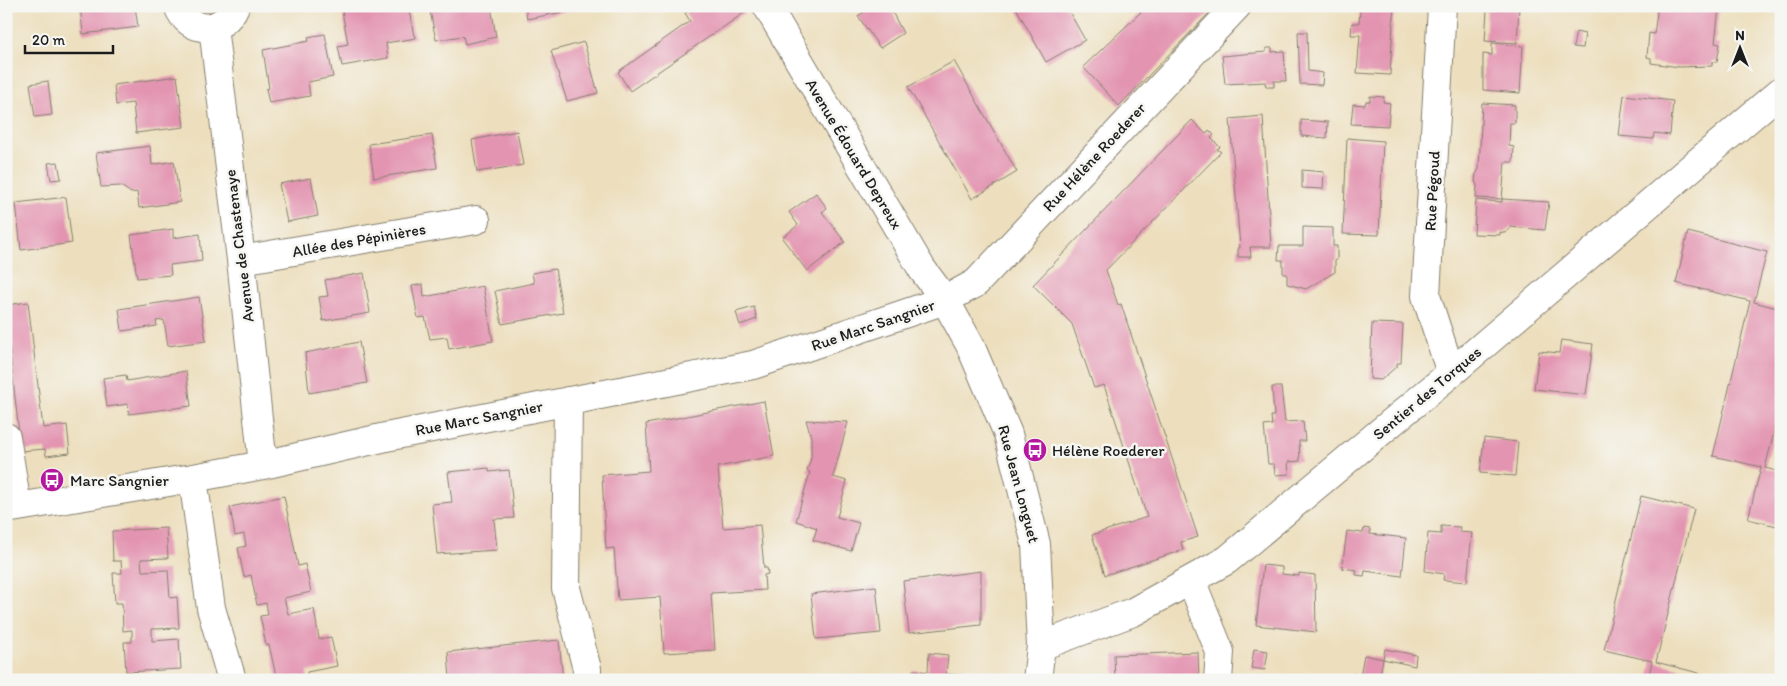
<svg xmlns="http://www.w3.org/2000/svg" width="1787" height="686" viewBox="0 0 1787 686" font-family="Itim,sans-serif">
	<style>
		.building { fill: #e394b1 }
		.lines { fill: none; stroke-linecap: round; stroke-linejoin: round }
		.minor-casing { stroke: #847e6d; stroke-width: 30 }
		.minor { stroke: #fff; stroke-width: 28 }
		.labels { text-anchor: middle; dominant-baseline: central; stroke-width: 5; stroke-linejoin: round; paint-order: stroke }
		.street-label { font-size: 16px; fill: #1c1c1c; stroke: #f6f6f2 }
		.poi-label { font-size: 16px; fill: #1c1c1c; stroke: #f6f6f2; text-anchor: start }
	</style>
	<rect width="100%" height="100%" fill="#f6f6f2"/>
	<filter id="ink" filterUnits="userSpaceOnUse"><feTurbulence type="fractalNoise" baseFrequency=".02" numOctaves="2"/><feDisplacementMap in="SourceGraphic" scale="10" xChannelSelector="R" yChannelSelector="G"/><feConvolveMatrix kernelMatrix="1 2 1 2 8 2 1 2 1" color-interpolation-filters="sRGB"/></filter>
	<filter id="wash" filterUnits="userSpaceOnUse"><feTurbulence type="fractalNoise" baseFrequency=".0096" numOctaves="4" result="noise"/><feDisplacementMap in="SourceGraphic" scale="20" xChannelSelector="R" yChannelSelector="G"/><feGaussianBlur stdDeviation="1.12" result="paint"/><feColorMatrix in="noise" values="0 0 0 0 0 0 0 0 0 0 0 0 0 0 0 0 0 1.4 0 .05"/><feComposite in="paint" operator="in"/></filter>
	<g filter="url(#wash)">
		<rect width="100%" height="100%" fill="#eddfbe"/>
		<g id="blocks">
			<path class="building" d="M80,6H135L138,27L83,34Z
				M341,6H408L414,36H416V38L386,43L388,58L342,66L338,46L348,44Z
				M429,6H491L496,37L465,44L463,36L436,40Z
				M525,6H588V7L527,19Z
				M695,6H740L744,13L630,91L618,72L690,21L685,13Z
				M873,6H889L903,33L880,48L858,16Z
				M1015,6H1066L1085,40L1046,62Z
				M1136,6H1216L1119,106L1083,67L1141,12Z
				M1353,6H1394L1390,75L1357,73L1360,35H1351L1352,23H1359L1360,9L1353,8Z
				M1492,6H1519L1517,43L1485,41L1487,10H1492Z
				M1658,6L1719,8L1715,43L1720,44L1717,62H1712V66L1679,67L1651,63V58L1647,57L1649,33L1654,34Z
				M1298,32H1307L1308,71L1323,73L1322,85L1300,84Z
				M1576,32L1585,34L1583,48L1573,47Z
				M325,34L333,77L308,82L310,96L269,103L266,89L269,88L263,50L309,41L308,37Z
				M584,42L598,93L567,101L551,51Z
				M1492,43L1523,46L1520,93L1483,90V54L1492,55Z
				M1266,48H1272V52L1284,51L1286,81H1274V87H1266L1265,82L1225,84L1222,56L1266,52Z
				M954,61L1017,172L972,199L908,87Z
				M177,76L184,127L136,133L133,103L116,105L114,85Z
				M48,81L52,115L35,117L30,84Z
				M1624,95L1673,101L1670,135L1654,133L1653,139L1619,136Z
				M1370,96L1384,97L1383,102L1390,103L1388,126L1351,124L1353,104L1365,105L1366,101H1370Z
				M1482,103L1515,105V123H1510L1509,146L1514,147L1513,162H1505L1502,199L1549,202L1545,230L1510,227V229L1505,233L1500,232V235L1474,234L1476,200L1502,202V199L1476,198L1477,185L1475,181L1476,174L1479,169Z
				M1263,116L1271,247H1250L1251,257H1238V248H1240L1230,119Z
				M1192,120L1206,134L1209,130L1214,135L1211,138L1220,147L1217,149L1221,152L1106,270L1118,305L1121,304L1198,537L1181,542L1183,550L1105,575L1092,535L1147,517L1104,385L1094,388L1072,324L1033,285Z
				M1301,120L1328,122L1327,138L1301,136Z
				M517,131L523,165L477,172L472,140Z
				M432,135L437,168L374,178L369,144Z
				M1347,138L1383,141L1379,235L1343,234Z
				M150,146L152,165L174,161L180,202L139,208L137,192L131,193L121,186L101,187L96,153Z
				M58,162L61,179L51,180L48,163Z
				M1302,170L1324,172L1323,189L1302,188Z
				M311,178L318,216L287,222L279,184Z
				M816,193L827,208L822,212L845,242L807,271L782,238L798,225L789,212Z
				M66,197L72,243L21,250L16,203Z
				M1303,227L1333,228V246H1337V260H1335V272L1306,289L1287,284V274H1283V260H1278L1279,246H1303Z
				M173,229V238L200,234L202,261L170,265L171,275L137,278L131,235Z
				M1688,232L1767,252L1754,302L1781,309V405L1765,468L1781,472V527L1748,519L1761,467L1713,456L1750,301L1676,283Z
				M555,269L563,313L502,324L495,291L534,283L532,273Z
				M364,273L370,313L323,321L319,297L328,296L325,280Z
				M423,284L424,297L483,286L493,341L449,349L447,337L430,339L425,317L418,318L412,286Z
				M199,297L206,341L168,346L164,320L156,321L157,326L122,331L119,309Z
				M28,302L43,428L67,425L70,453L46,456L45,449L21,451L6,317V305Z
				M754,307L757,319L740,325L736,312Z
				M1372,323L1403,324L1401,363H1397V366L1381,380L1370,379Z
				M1561,340L1593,344L1586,395L1534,389L1539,351L1559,353Z
				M359,342L367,383L309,393L305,353Z
				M186,371L191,406L129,414L128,404L107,407L103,378L126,375L127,381Z
				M1272,387H1281L1285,422L1303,421L1305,441H1299L1300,461L1288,462L1289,474L1275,475L1274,464H1268L1264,426L1272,425L1271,416H1274Z
				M764,401L774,456L718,467L723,528L760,525L764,568H767L768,574L764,575L765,590L711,593L715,650L664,653L660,597L618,600L614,548L606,549L602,475L649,471L646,424Z
				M806,420L848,422L833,477L847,481L837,517L859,523L851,551L813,540L817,528L796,521L810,472L807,471L811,458V437Z
				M1484,438L1518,442L1515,476L1480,473Z
				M489,468V472L509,470L514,518L494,519L497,550L437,554L432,504L452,502L448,472Z
				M284,496L298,566L305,564L311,592L284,598L288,614L314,609L319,639L331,637L337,666L307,672L308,680H277L269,645H266L260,616L268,615L266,603L257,605L251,575L244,577L238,548L246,546L244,534L235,536L230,507Z
				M1641,496L1694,509L1656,662L1726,680H1648L1652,661L1604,650Z
				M1441,526L1460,527L1459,532L1472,533L1467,582L1443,580L1444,574L1425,571L1428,533L1441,534Z
				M166,528L168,558L141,559L142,571L168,570L170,598L177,597L179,628L152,629V641L179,639L181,669L126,672L124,642H132V630L123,631L122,603H115L113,573H122L121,561H113L112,531Z
				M1364,528L1370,529V534L1406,538L1402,576L1365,571L1364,576L1356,575L1357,570L1342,568L1347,531L1363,533Z
				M1263,565L1282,567V574L1299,576V573L1315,575L1316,632L1256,625Z
				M981,571V625L909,633L903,581Z
				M876,586L881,633L816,639L811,594Z
				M559,640L563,680H450L448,652Z
				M1254,649L1268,651L1265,670L1251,668Z
				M1385,649L1416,655L1415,666L1383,659L1379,680H1351L1352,674L1360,676L1364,655L1383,659Z
				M1198,652L1199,680H1115L1114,655Z
				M929,653L948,655L946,674L964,675V680H912L913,670L928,672Z"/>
		</g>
	</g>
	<g filter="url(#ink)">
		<use href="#blocks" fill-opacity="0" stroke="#847e6d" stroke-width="1"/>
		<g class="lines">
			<g class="minor-casing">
				<path id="minor" d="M178,6C189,35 223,34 235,6
					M767,6L922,269L945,300L970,345L1008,434L1036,544L1041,646L1037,680
					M1442,6L1426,296L1451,373
					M213,27L241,260L263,465
					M241,260L476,220
					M568,401L566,588L587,669V680
					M6,437L17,506
					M193,478L211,608L232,680
					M6,509L193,478L263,465L386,437L753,365L945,300L976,283L1237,6
					M1191,580L1220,652L1218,680
					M1041,646L1133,612L1227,560L1451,373L1781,91"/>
			</g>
			<use href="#minor" class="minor"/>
		</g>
	</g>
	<defs>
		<g id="bus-disc" transform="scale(1.25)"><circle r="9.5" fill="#b5179e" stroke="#f6f6f2"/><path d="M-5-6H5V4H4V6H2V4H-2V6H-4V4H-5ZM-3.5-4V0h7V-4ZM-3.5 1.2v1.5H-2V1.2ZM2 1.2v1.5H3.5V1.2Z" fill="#fff"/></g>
	</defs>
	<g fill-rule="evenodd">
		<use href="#bus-disc" x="1035" y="450"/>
		<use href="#bus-disc" x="52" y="480"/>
	</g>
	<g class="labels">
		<g class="street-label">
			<text transform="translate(854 154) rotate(59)">Avenue Édouard Depreux</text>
			<text transform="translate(1094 157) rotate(-47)">Rue Hélène Roederer</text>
			<text transform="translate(1432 191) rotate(-87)">Rue Pégoud</text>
			<text transform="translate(359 240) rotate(-10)">Allée des Pépinières</text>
			<text transform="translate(239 246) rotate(-97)">Avenue de Chastenaye</text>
			<text transform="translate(873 325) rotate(-19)">Rue Marc Sangnier</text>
			<text transform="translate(1427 393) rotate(-40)">Sentier des Torques</text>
			<text transform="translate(479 418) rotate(-11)">Rue Marc Sangnier</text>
			<text transform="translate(1019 484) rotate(75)">Rue Jean Longuet</text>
		</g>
		<g class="poi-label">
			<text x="1052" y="450">Hélène Roederer</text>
			<text x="70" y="480">Marc Sangnier</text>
		</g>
	</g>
	<rect width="1787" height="686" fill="none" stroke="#f6f6f2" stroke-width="25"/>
	<g transform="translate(1740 48)" stroke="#f6f6f2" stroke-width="4" paint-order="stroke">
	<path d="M0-4L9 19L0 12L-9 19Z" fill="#1c1c1c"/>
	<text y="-8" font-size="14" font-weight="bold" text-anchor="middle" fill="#1c1c1c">N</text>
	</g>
	<path d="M25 45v8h88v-8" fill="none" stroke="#1c1c1c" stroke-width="2.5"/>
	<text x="32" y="45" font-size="15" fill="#1c1c1c" stroke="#f6f6f2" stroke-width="4" paint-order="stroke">20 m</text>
</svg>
